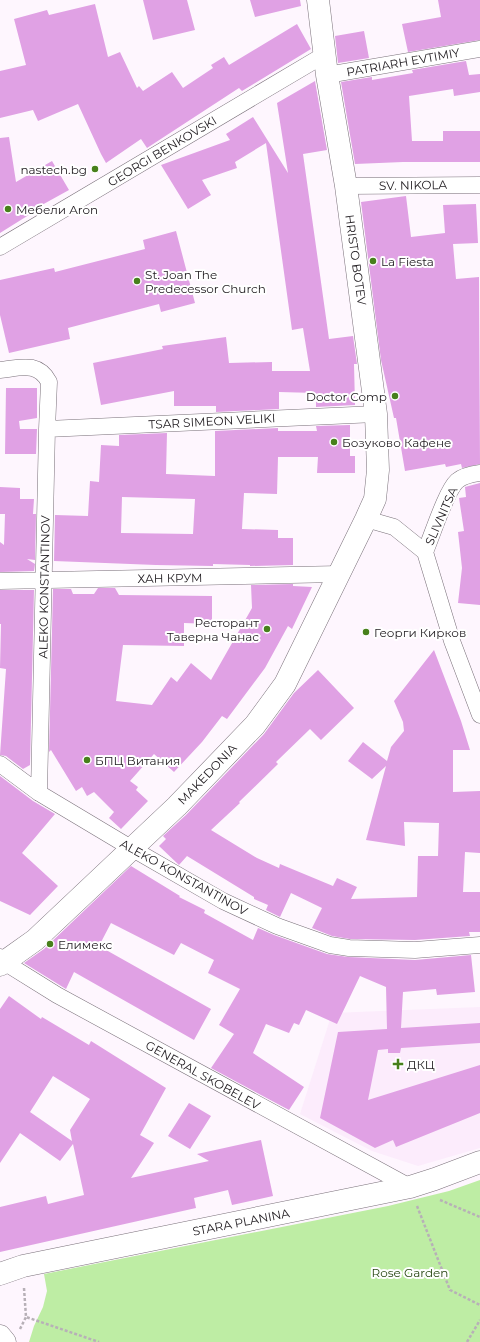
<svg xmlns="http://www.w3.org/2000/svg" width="480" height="1342" viewBox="0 0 480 1342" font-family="Montserrat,sans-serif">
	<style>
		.built { fill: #fcecfc }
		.green { fill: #beeda4 }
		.building { fill: #e0a1e4; fill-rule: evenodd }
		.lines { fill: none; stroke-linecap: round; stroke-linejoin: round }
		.street-casing { stroke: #7a717a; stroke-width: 17 }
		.secondary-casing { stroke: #7a717a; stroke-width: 23 }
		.path { stroke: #b7b0b7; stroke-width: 2.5; stroke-dasharray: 3 2; stroke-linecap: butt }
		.street { stroke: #fff; stroke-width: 16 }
		.secondary { stroke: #fff; stroke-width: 22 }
		.poi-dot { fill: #47801b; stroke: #fff; stroke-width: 1.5 }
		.labels { text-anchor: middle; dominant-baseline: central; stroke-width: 4; stroke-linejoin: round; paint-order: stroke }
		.street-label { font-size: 12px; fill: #252125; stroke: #fff }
		.poi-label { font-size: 12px; fill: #252125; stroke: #fff; text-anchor: start }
		.park-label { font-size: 12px; fill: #274612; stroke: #fff }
	</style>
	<rect width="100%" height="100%" fill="#fef6fe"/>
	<path class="built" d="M480,1007V1148L418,1166L372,1151L300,1114L332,1013Z"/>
	<path class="green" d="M480,1180V1342H29L34,1326L43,1307L47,1291L44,1274L388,1206L449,1191Z"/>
	<path class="building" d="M143,0H187L195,30L153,40Z
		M250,0H300L301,6L255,17Z
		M438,0H480V40L408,52L402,24L441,17Z
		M95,4L108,57L120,52L137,88L139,86L143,91L172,72L183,88L213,68L211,65L224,57L229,65L297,24L311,49L242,91L239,88L147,148L141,139L106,163L101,154L78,104L38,121L33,110L0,118V71L26,65L14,19L47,10L49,15Z
		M364,31L369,58L338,63L335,36Z
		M466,61L469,75L480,74V92L454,96L453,89L409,96L412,141H443V131H480V162H403L355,164L341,82L372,77V80L413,73L412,70Z
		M315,81L327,150L303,154L329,339L353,336L357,364H354L355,405L316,407V393L279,392V409L216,412V406H174V391L101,405L93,363L163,349L162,346L226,337L229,363L272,362V371H310L303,328L292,330L266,143L235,162L237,168L202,180L211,195L188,209L161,165L230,140L226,134L253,117L288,173L277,103Z
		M9,137L16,182L52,161L69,190L31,211L32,213L0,233V138Z
		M406,196L411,237L445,233L443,205L476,204L478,243L453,244L456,279L479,277L480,464L462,468L461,464L446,467L445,464L405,471L396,418H394L381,360L361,202Z
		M176,231L195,303L161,312L159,304L68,328L70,339L9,353L0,315V280L54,268L55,272L145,249L143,240Z
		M6,388H37V418L19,421L20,429H37L36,454H5Z
		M350,425V456H355V473H317L318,457H278L277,494L244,493L242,529L278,530V538H293V565L250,566V565L213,564V566L156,565L54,561L55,515L88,516L90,481L99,482L101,445L119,446V435L167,433L166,474L215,476V431L278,428V431H317L316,426ZM122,497L195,499L193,534L121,533Z
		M480,483V605L458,603L462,568L458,532L464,531L459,498L466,497L465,487Z
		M0,487L20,488V499H34L33,514H36L35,560L27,559L35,564L34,571L0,572V542L4,545L5,514H0Z
		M293,584V586L312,587L292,629L288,626L265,668L227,719L222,716L202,742L174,772L154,754L130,781L138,787L136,790L148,801L121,829L109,818L114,812L94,792L87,796L82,787L76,791L51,750L49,752L53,589H71L73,594H94L98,588H115L119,595L212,596V624L184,623V646L123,645L116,701L152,705L171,677L177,682L191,663L211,680L252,608L251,585Z
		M0,590H34L30,765L23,769L6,756L0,755L6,669L0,668L1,624H0Z
		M434,650L461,721L470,750H453V792L480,791V853L465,852L463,892H480V932H469L470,936L415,940L350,939L332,936L312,928L322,908L291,893L280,917L266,910L268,905L254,899V897L187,856L179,865L159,846L166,839L163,836L186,815L264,734L294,693L318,670L354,708L321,740L310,729L276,762L278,764L239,802L240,803L211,830L257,858L279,868L280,864L333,886L337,878L357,887L351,899L417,897L418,856H438L439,823L404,822L405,846L366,840L386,766L372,779L348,761L363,742L387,761L391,747L404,731L403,722L394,701Z
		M0,776L33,801L55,814L22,853L58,886L30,915L0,901Z
		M131,866L180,896L179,897L205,910L204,913L253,940L258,928L274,935L327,954L348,957L415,960L471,955L475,992L437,995L436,989L403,992L401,1028L480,1023V1043L401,1048L400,1053H388V1049L378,1050L368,1100L480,1065V1113L396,1147L393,1140L375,1148L320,1118L338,1032L387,1029L386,987L360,976L337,1024L306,1010L299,1025L294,1023L289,1033L266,1024L253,1053L304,1087L289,1110L211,1068L234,1034L219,1025L240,989L208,973L214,960L181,943L174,955L111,923L99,946L211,1009L194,1040L74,972L66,989L24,963L44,949Z
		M9,996L41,1019L42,1017L89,1045L91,1041L166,1088L140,1135L154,1143L131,1178L209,1161L197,1154L261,1140L273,1196L232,1205L228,1190L194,1198L196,1208L0,1252V1207L46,1196L48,1204L84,1195L73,1144L60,1161L20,1133L0,1163V1009ZM53,1076L90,1099L70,1130L72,1141L30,1112Z
		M189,1103L211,1116L190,1149L168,1136Z"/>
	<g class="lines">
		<g class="street-casing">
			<path id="street" d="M327,75L480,49
				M346,186L480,185
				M0,247L324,55
				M0,370C20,368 38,361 49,382L47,429L39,793
				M47,429L376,414
				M366,519L394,527L425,552L452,641L480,715
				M425,552C432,536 446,491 457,481C463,476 472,474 480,473
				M0,581L339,574
				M0,764L39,793L131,848L223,901L277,926L330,945L349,948L415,950L480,945
				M0,957L4,962L57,995L410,1187"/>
		</g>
		<g class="secondary-casing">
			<path id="secondary" d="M0,965L35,940L177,806L255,725L285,684L366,519L375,499L378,470L376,414L346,186L327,75L318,0
				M0,1274L23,1266L410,1187L435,1179L480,1162
				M0,1336L5,1342"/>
		</g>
		<path class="path" d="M440,1200L480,1217
			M417,1206L450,1290L480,1305
			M24,1288L26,1317L99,1342
			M20,1329L26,1317
			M467,1342L480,1320"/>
		<use href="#street" class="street"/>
		<use href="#secondary" class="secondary"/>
	</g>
	<g class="poi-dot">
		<circle cx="95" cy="169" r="4"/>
		<circle cx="8" cy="209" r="4"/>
		<circle cx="373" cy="261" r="4"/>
		<circle cx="137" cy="281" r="4"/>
		<circle cx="395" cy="396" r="4"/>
		<circle cx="334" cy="442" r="4"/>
		<circle cx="267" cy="629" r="4"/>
		<circle cx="366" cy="632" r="4"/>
		<circle cx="87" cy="760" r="4"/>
		<circle cx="50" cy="944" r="4"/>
		<path d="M396 1058h4v4h4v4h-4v4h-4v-4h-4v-4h4z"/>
	</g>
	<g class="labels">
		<g class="street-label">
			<text transform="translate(403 62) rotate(-10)">PATRIARH EVTIMIY</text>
			<text transform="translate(162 151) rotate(-31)">GEORGI BENKOVSKI</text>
			<text transform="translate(413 185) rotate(-1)">SV. NIKOLA</text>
			<text transform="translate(356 260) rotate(82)">HRISTO BOTEV</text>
			<text transform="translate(212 421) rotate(-3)">TSAR SIMEON VELIKI</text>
			<text transform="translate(441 516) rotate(-66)">SLIVNITSA</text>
			<text transform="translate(170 578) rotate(-1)">ХАН КРУМ</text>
			<text transform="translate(44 587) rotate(-89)">ALEKO KONSTANTINOV</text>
			<text transform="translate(207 774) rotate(-46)">MAKEDONIA</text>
			<text transform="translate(184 877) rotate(29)">ALEKO KONSTANTINOV</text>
			<text transform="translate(203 1075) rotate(29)">GENERAL SKOBELEV</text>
			<text transform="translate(241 1222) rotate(-11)">STARA PLANINA</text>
		</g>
		<g class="poi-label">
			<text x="87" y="169" text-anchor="end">nastech.bg</text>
			<text x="16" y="209">Мебели Aron</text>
			<text x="381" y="261">La Fiesta</text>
			<text x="145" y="274">St. Joan The<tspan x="145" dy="14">Predecessor Church</tspan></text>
			<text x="387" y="396" text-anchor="end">Doctor Comp</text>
			<text x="342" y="442">Бозуково Кафене</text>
			<text x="259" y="622" text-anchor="end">Ресторант<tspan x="259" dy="14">Таверна Чанас</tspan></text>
			<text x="374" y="632">Георги Кирков</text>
			<text x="95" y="760">БПЦ Витания</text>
			<text x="58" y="944">Елимекс</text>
			<text x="407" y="1064">ДКЦ</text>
		</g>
		<g class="park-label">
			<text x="410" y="1272">Rose Garden</text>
		</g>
	</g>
</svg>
